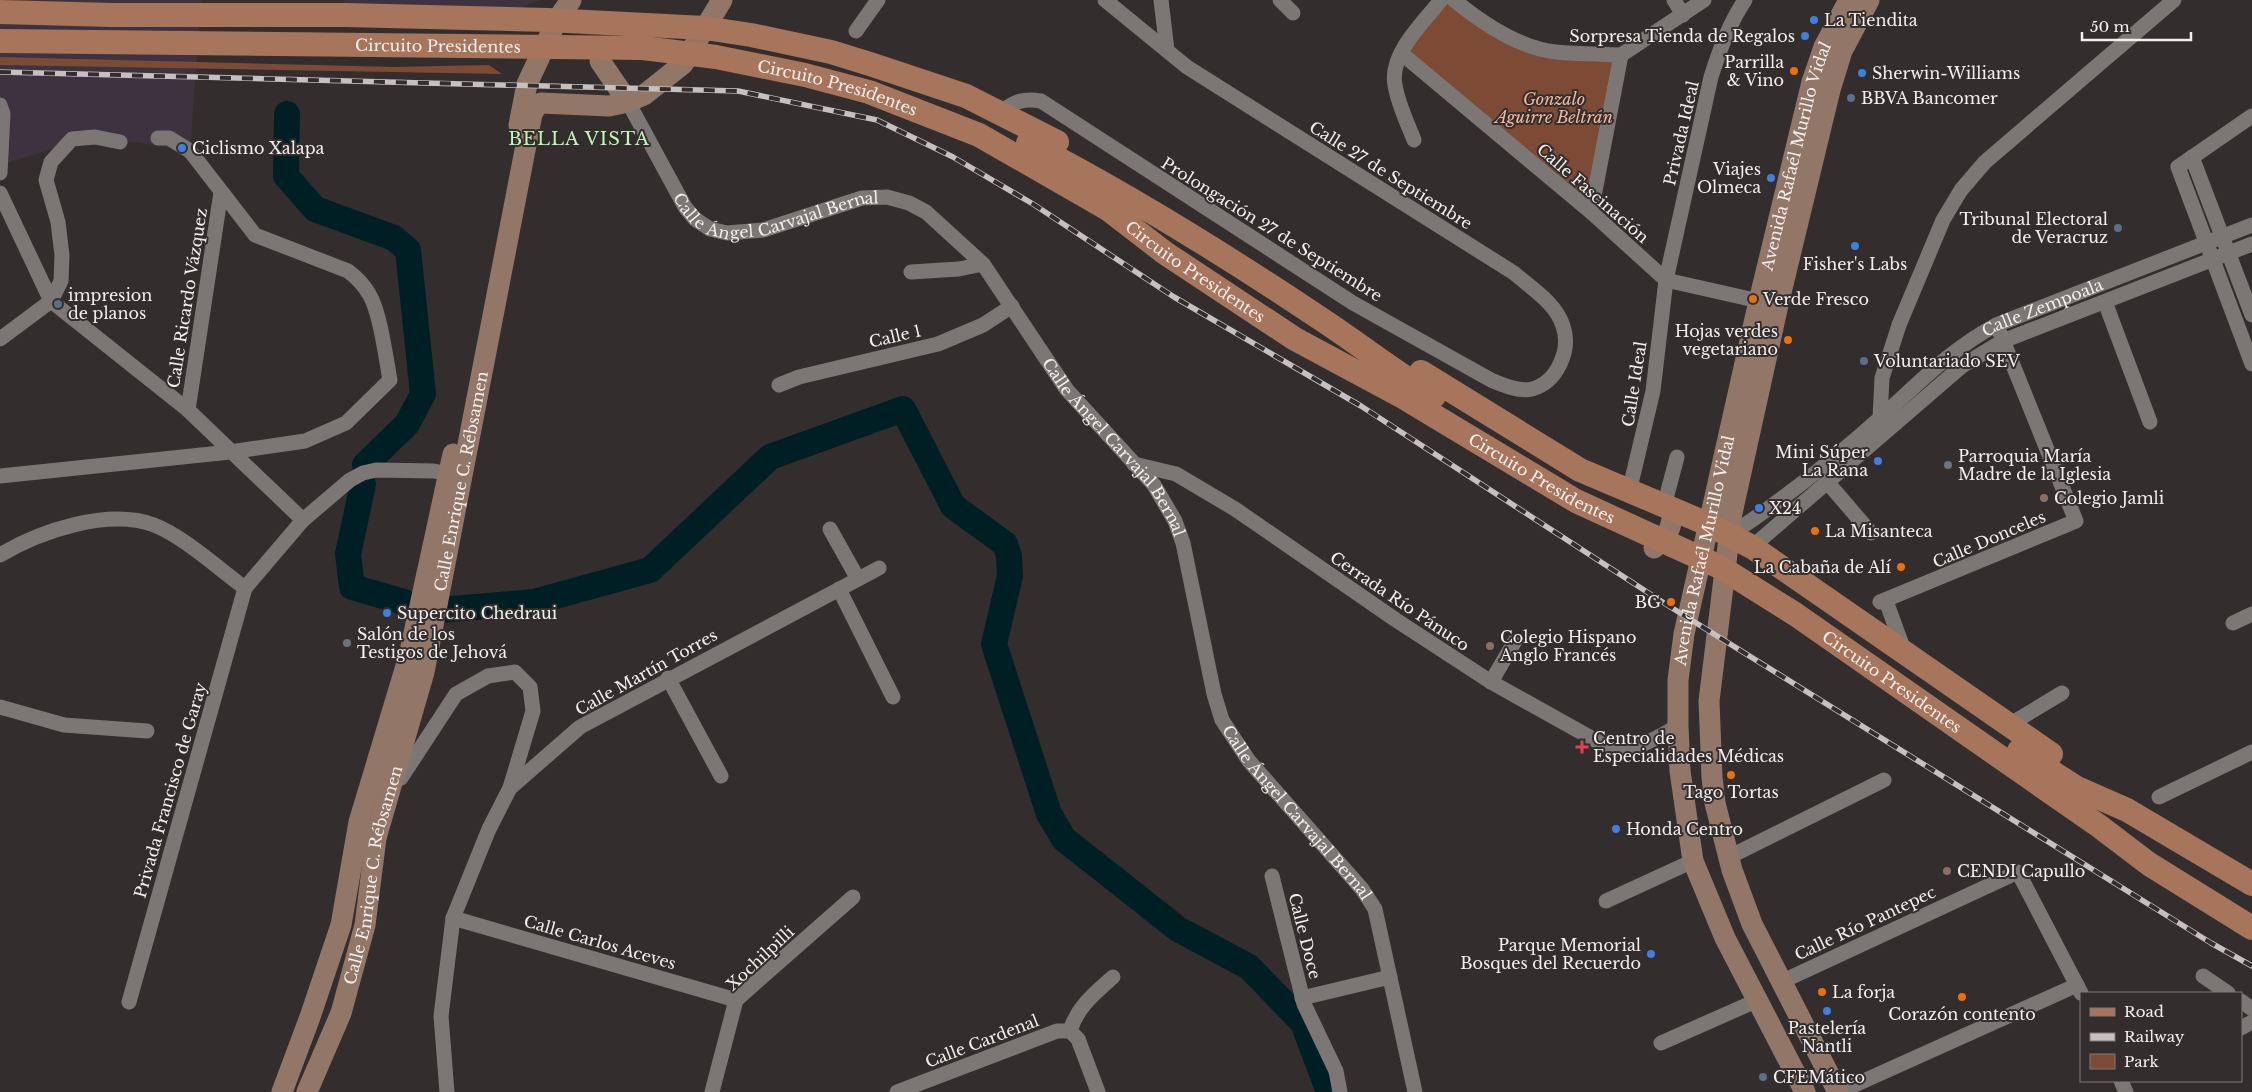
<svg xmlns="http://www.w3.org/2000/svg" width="2252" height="1092" viewBox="0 0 2252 1092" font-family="'Libre Baskerville',serif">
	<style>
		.education { fill: #3e3241 }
		.green { fill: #7d4a35 }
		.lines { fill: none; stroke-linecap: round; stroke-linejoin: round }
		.river { stroke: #001f24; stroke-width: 26 }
		.street { stroke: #7c7775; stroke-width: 15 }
		.secondary { stroke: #927668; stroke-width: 21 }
		.primary { stroke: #a7755b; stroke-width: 24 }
		.rail-casing { stroke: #c4c1c0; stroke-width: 5.5 }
		.rail { stroke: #332e2d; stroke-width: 4; stroke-dasharray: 11; stroke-linecap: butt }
		.shop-dot { fill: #3f7fe0; stroke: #332e2d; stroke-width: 2 }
		.food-dot { fill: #e8710a; stroke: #332e2d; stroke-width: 2 }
		.service-dot { fill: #5c6f8a; stroke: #332e2d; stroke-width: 2 }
		.worship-dot { fill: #6b7280; stroke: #332e2d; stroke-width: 2 }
		.education-dot { fill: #8d6e63; stroke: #332e2d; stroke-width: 2 }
		.health-dot { fill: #e0444e; stroke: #332e2d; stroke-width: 2 }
		.labels { text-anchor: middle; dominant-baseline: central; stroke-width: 4; stroke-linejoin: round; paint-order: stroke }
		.poi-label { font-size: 16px; fill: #f2efee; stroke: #332e2d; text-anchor: start }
		.street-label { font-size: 16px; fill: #f2efee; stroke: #332e2d }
		.park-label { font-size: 16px; font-style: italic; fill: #f4b9a1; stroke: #332e2d }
		.neighbourhood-label { font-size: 18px; letter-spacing: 1px; fill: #c0f6b7; stroke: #332e2d }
	</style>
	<rect width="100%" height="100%" fill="#332e2d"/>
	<path class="education" d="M0,0H201L190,151L96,136L0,165Z
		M344,0H540L516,9L344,6Z"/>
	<path class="green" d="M1441,0H1456L1514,40L1621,55L1591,212L1401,53Z
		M0,57L394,67L489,65L502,74L0,65Z"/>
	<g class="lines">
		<path class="river" d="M287,114L286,176L315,209L394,238L408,250L423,394L407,424L365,465
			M363,484L348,554L352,587L404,602
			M440,610L534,602L650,570L770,457L903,409L953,506L1005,544L1009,556L1010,576L994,644L1049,814L1064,839L1178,929L1249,967L1303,1023L1329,1092"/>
		<g class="street">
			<path d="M1161,0L1167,50"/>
			<path d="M1280,0L1293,13"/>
			<path d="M1454,0C1482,23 1518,48 1556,52C1577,54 1599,54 1621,55"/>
			<path d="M1674,0L1683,15"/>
			<path d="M856,31L878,0"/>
			<path d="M1401,53L1591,212L1666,280L1759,301"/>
			<path d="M1621,55L1704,0"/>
			<path id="s1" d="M628,102L685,207L695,219L710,229L727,233L763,230L862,198L887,197L909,203L926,212L983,264L1067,390L1154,485L1175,521L1183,543L1214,694L1222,720L1249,761L1362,889L1375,909L1415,1092"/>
			<path d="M0,105L3,114L0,173"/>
			<path d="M1001,112C1015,101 1024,98 1041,101L1353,303L1491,380C1503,385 1519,392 1532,389C1558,382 1571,349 1563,326C1556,303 1531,288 1514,273L1187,67L1105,0"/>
			<path d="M2252,116L2178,167L2252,364"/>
			<path d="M1414,140C1407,122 1398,104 1395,85C1389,54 1423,23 1441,0"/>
			<path d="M2192,157L2252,315"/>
			<path d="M0,193L51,301L188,410L303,520"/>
			<path d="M1591,212L1621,55"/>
			<path d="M911,272L959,269L983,264"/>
			<path d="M2105,302L2150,422"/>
			<path d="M0,339L51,301L61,281L62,255L58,222L46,180L51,162L72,139L95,137L120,142"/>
			<path d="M779,385L799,377L938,344L983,325L1012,306"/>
			<path d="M188,410L221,192"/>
			<path d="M1884,422L1880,418L1882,378L1899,325L1943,220L1961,190L1985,162L2174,0"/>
			<path d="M1134,464L1176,474L1235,509L1396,620L1491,682L1611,749C1636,752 1656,738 1678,726"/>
			<path d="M0,476L230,452L305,441L346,423L390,380C386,359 380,311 369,294C364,285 356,277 348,271L255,235L190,151L169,138H158"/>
			<path d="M1828,483L1871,533"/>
			<path d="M1629,492L1653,391L1666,280L1711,77C1720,49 1729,24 1745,0"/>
			<path d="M1664,506L1677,457"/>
			<path d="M830,529L858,579"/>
			<path id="s2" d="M1730,535C1783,500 1833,460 1880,418C1918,384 1951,349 1996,325L2252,225"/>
			<path d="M1752,547L1962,366L2003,341L2252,244"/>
			<path d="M0,555C40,531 108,508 154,525C183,536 219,569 245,588"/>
			<path d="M839,589L893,697"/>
			<path d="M1886,601L1905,653"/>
			<path d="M1880,602L2076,521L2000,333"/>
			<path d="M2233,623L2252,614"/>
			<path d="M668,678L721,776"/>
			<path d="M1491,682L1515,641"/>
			<path d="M0,707L64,725L147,731"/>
			<path d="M2009,725L2062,693"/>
			<path d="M395,777L401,778L456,694L488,676L515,672L530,687L533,711L510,788"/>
			<path d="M2159,797L2252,752"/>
			<path d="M1729,857L1884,780"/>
			<path d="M1272,876L1304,1004L1336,1071L1340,1092"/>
			<path d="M1606,901L1693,861"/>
			<path d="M453,918L736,1000"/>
			<path d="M2203,976L2228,993"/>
			<path d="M1781,982L2018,872L2081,993"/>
			<path d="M1302,998L1390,977"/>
			<path d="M2241,1001L2252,1009"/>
			<path d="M129,1002L245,588L303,520L350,480L363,473L376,470L434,471L457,476"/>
			<path d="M2241,1028L2252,1022"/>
			<path d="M1070,1031L1078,1039L1098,1092"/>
			<path d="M1661,1043L1758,1000"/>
			<path d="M2121,1081L2126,1092"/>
			<path d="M447,1092L441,1016L453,918L489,829L510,788L580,727L879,568"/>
			<path d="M712,1092L736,1000L853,897"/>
			<path d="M897,1092L1057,1031H1070C1077,1007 1095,993 1113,977"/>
			<path d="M1839,1092L2077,985"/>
		</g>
		<g class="secondary">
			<path d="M600,61L628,102"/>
			<path d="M519,125L527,84L557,20L571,0"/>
			<path d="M1654,548C1668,537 1672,527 1673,510"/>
			<path d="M282,1092L310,1017L341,925L359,822L409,656L453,454"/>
			<path id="s3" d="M307,1092L341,1013L365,925L376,838L424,672L532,114L536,107L541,103L609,106L628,102L644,95L683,64L722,0"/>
			<path id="s4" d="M1805,1092L1725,938L1693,861L1680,771L1678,726V680L1684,634L1759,301L1812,82L1824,47L1849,0"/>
			<path d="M1838,1092L1752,924L1732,870L1715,803L1712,777L1709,701L1732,513L1778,305L1830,90L1842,51L1869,0"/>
		</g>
		<g class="primary">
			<path d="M0,12L112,15H345L548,20L705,28L751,35L831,52L873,65L966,96L1057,142"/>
			<path id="s5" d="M0,41L643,48L716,57L805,75L869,92L979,135L1108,209L1165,253L1295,339L1403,397L1576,501L1720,567L1795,614L2099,826L2149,864L2252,928"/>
			<path d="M1028,143C1127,194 1222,253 1315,315C1355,341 1393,371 1434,396"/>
			<path d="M1421,372L1580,470L1710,525L1752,547L2051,754"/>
			<path d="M2019,751L2077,788L2127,810L2252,884"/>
		</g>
		<g class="rail-casing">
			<path id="rail" d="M0,72L738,91L877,120L953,157L1033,204L1174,297L1361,406L1664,603L2211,943L2252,966"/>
		</g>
		<use href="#rail" class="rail"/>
	</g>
	<g class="shop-dot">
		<circle cx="1814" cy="20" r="5"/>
		<circle cx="1805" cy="36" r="5"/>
		<circle cx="1862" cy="73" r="5"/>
		<circle cx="182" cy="148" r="5"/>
		<circle cx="1771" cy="178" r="5"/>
		<circle cx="1855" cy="246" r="5"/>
		<circle cx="1878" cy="461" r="5"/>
		<circle cx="1759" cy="508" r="5"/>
		<circle cx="387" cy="613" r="5"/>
		<circle cx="1616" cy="829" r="5"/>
		<circle cx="1651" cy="954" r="5"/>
		<circle cx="1827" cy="1011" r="5"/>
	</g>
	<g class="food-dot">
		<circle cx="1794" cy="71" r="5"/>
		<circle cx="1753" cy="299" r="5"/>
		<circle cx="1788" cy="340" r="5"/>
		<circle cx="1815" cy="531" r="5"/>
		<circle cx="1901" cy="567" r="5"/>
		<circle cx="1671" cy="602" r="5"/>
		<circle cx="1731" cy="775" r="5"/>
		<circle cx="1822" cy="992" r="5"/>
		<circle cx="1962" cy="997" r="5"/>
	</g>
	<g class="service-dot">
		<circle cx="1851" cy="98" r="5"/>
		<circle cx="2118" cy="228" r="5"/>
		<circle cx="58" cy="304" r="5"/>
		<circle cx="1864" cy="361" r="5"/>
		<circle cx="1763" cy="1077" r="5"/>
	</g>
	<g class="worship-dot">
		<circle cx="1948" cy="465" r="5"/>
		<circle cx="347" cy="643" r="5"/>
	</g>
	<g class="education-dot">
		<circle cx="2044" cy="498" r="5"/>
		<circle cx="1490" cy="646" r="5"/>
		<circle cx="1947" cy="871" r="5"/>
	</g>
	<path class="health-dot" d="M1579.5 739.5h5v5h5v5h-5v5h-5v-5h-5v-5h5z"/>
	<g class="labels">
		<g class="poi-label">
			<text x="1824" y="20">La Tiendita</text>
			<text x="1795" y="36" text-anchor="end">Sorpresa Tienda de Regalos</text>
			<text x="1784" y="62" text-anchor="end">Parrilla<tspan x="1784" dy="18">&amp; Vino</tspan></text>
			<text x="1872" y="73">Sherwin-Williams</text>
			<text x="1861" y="98">BBVA Bancomer</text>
			<text x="192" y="148">Ciclismo Xalapa</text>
			<text x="1761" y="169" text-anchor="end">Viajes<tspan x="1761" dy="18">Olmeca</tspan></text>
			<text x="2108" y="219" text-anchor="end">Tribunal Electoral<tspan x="2108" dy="18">de Veracruz</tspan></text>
			<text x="1855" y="264" text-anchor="middle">Fisher's Labs</text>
			<text x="68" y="295">impresion<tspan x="68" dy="18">de planos</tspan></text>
			<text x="1763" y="299">Verde Fresco</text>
			<text x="1778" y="331" text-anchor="end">Hojas verdes<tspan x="1778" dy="18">vegetariano</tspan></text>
			<text x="1874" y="361">Voluntariado SEV</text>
			<text x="1868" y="452" text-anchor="end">Mini Súper<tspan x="1868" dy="18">La Rana</tspan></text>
			<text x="1958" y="456">Parroquia María<tspan x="1958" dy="18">Madre de la Iglesia</tspan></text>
			<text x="2054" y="498">Colegio Jamli</text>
			<text x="1769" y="508">X24</text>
			<text x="1825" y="531">La Misanteca</text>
			<text x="1891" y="567" text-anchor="end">La Cabaña de Alí</text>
			<text x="1661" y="602" text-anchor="end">BG</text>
			<text x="397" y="613">Supercito Chedraui</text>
			<text x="357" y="634">Salón de los<tspan x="357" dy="18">Testigos de Jehová</tspan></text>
			<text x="1500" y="637">Colegio Hispano<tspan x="1500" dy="18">Anglo Francés</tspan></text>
			<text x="1593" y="738">Centro de<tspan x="1593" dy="18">Especialidades Médicas</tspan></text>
			<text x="1731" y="792" text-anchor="middle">Tago Tortas</text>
			<text x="1626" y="829">Honda Centro</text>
			<text x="1957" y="871">CENDI Capullo</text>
			<text x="1641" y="945" text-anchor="end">Parque Memorial<tspan x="1641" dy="18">Bosques del Recuerdo</tspan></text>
			<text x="1832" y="992">La forja</text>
			<text x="1962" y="1014" text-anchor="middle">Corazón contento</text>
			<text x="1827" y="1028" text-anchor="middle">Pastelería<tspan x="1827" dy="18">Nantli</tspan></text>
			<text x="1773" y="1077">CFEMático</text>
		</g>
		<g class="street-label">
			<text stroke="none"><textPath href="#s5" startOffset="438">Circuito Presidentes</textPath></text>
			<text stroke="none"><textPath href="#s5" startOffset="842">Circuito Presidentes</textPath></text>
			<text transform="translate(1681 133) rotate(-77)">Privada Ideal</text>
			<text stroke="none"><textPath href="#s4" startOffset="976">Avenida Rafaél Murillo Vidal</textPath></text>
			<text transform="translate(1391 175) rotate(32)">Calle 27 de Septiembre</text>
			<text stroke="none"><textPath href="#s1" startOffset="216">Calle Ángel Carvajal Bernal</textPath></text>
			<text transform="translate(1593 193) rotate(41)">Calle Fascinación</text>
			<text transform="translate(1272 229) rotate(32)">Prolongación 27 de Septiembre</text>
			<text stroke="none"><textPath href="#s5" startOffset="1248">Circuito Presidentes</textPath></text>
			<text transform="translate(187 298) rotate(-81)">Calle Ricardo Vázquez</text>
			<text stroke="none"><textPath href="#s2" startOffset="389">Calle Zempoala</textPath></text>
			<text transform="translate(895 336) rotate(-13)">Calle 1</text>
			<text transform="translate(1634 384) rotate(-81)">Calle Ideal</text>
			<text stroke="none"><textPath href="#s1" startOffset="681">Calle Ángel Carvajal Bernal</textPath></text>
			<text stroke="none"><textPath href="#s5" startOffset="1652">Circuito Presidentes</textPath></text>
			<text stroke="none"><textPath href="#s3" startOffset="632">Calle Enrique C. Rébsamen</textPath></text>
			<text transform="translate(1989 539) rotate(-23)">Calle Donceles</text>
			<text stroke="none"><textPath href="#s4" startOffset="571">Avenida Rafaél Murillo Vidal</textPath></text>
			<text transform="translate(1400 601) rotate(34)">Cerrada Río Pánuco</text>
			<text transform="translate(646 672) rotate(-29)">Calle Martín Torres</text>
			<text stroke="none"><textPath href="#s5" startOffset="2058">Circuito Presidentes</textPath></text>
			<text transform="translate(170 790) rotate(-74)">Privada Francisco de Garay</text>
			<text stroke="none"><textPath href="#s1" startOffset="1101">Calle Ángel Carvajal Bernal</textPath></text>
			<text stroke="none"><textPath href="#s3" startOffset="228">Calle Enrique C. Rébsamen</textPath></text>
			<text transform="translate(1865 923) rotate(-25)">Calle Río Pantepec</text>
			<text transform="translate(1305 936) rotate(76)">Calle Doce</text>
			<text transform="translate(600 942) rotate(16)">Calle Carlos Aceves</text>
			<text transform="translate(760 958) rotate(-43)">Xochilpilli</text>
			<text transform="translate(982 1041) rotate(-21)">Calle Cardenal</text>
		</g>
		<g class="park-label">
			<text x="1554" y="99">Gonzalo<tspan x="1554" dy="18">Aguirre Beltrán</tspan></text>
		</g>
		<g class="neighbourhood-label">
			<text x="579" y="139">BELLA VISTA</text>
		</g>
	</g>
	<rect x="2080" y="992" width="162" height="90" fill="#332e2d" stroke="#7f7b7a"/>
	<rect x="2090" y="1008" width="25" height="8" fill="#a7755b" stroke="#7f7b7a"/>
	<text x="2124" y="1017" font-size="15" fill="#f2efee">Road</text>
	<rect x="2090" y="1033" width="25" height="8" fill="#c4c1c0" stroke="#7f7b7a"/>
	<text x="2124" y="1042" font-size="15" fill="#f2efee">Railway</text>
	<rect x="2090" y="1054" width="25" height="15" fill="#7d4a35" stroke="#7f7b7a"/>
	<text x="2124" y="1067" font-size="15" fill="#f2efee">Park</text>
	<path d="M2082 32v8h109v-8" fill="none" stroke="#f2efee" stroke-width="2.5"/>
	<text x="2090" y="32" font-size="15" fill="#f2efee" stroke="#332e2d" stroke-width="4" paint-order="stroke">50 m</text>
</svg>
